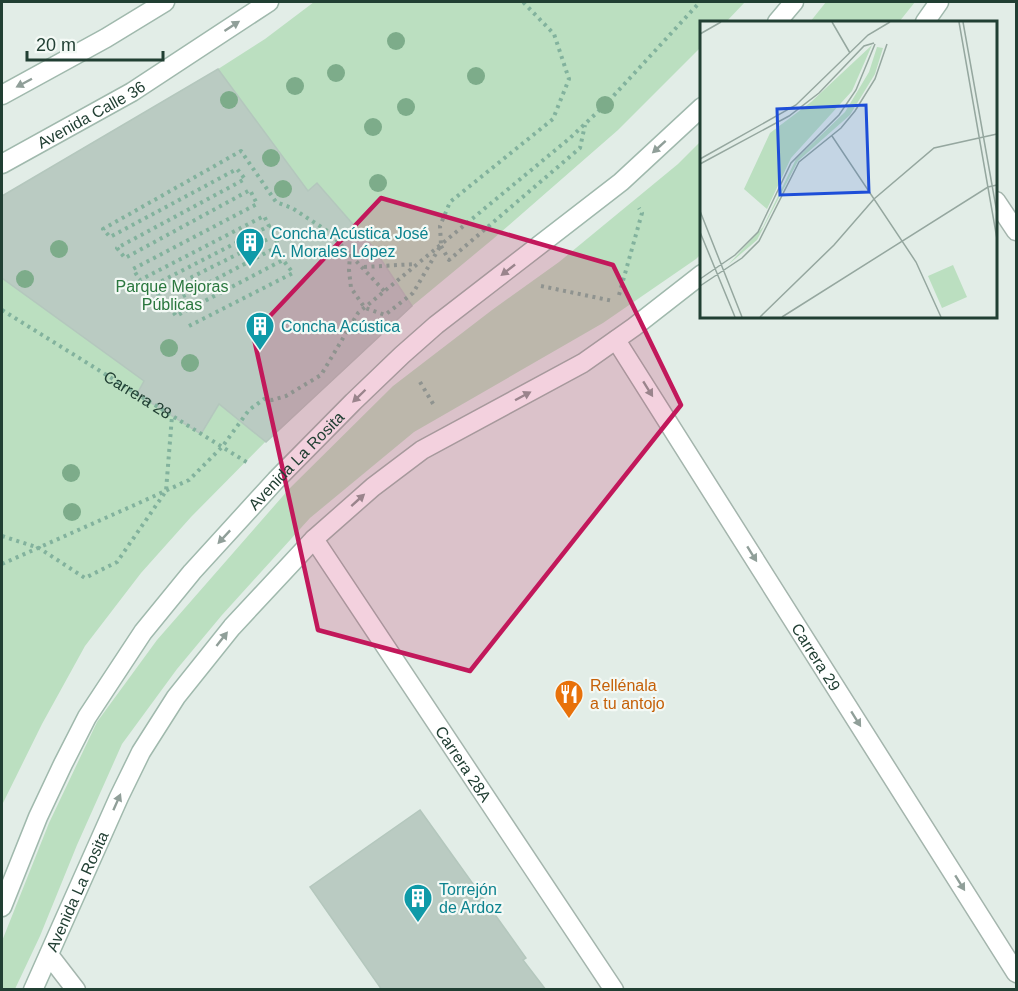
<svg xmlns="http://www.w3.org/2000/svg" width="1018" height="991" viewBox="0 0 1018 991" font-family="Helvetica,sans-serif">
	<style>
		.green { fill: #bbdfc0 }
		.building { fill: #bacbc2; stroke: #b4c7bd; stroke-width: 1.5 }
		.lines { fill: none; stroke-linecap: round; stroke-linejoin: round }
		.minor-casing { stroke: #a4b5ad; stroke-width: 21 }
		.tertiary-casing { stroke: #a4b5ad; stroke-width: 21 }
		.secondary-casing { stroke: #a0b9ad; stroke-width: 21 }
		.path { stroke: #82b29d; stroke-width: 4; stroke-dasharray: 3 4.5; stroke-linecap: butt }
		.minor { stroke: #fff; stroke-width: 18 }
		.tertiary { stroke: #fff; stroke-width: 18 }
		.secondary { stroke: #fff; stroke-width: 18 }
		.tree { fill: #7dac8a }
		.oneway { fill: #909f99 }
		.marked { fill: #c2185b; fill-opacity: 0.2; stroke: #c2185b; stroke-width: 4.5; stroke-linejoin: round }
		.labels { text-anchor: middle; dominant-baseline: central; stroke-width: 4.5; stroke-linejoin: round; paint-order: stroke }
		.street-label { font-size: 16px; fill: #213f33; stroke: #f3f9f5 }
		.culture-label { font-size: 16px; fill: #0d838f; stroke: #f3f9f5; text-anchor: start }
		.park-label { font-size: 16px; fill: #2a773e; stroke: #f3f9f5 }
		.food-label { font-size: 16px; fill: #c56008; stroke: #f3f9f5; text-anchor: start }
		.inset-road { fill: none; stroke: #95a79f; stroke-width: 1.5 }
		.view { fill: #1d4ed8; fill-opacity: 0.15; stroke: #1d4ed8; stroke-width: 3 }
		.inset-edge { fill: none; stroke: #213f33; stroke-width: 3 }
	</style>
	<rect width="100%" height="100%" fill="#e2ede7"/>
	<path class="green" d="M314,2H745L726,22H702L701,47L618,130L493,239L376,336L276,431L191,517L141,573L85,646L42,724L2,805V197L137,121L265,39Z
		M826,2H915L899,22H810Z
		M701,141V254L696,259L603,323L414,432L310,518L222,615L177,669L122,744L77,845L40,936L15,989H2V941L49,823L97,722L157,640L289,489L393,386L492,310L559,262L678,164Z"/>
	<path class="building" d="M218,69L308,191L317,183L372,246L412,306L266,442L219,404L201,434L137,394L144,381L2,278V196Z
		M420,810L526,958L523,960L546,990H382L310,887Z"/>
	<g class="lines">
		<g class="minor-casing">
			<g id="minor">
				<path d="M996,201L1016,231"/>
				<path id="s2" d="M314,539L614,990"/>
				<path d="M49,955L76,990"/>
			</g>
		</g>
		<g class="tertiary-casing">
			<g id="tertiary">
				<path id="s3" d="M616,340L1016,973"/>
			</g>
		</g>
		<g class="secondary-casing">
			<g id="secondary">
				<path d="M777,22L794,2"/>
				<path d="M925,22L939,2"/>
				<path d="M2,95L106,38L165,2"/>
				<path id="s4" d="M2,164L132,92L269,2"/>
				<path id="s5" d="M2,907L38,817L63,764L87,717L143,632L192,572L276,480L353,402L402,355L436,325L621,182L702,107"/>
				<path id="s6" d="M33,990L119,797L141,752L176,697L232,627L314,539L373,487L422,450L583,363L634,327L702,274"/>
			</g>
		</g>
		<g class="path">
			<path d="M441,246L449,260L580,148L585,125"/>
			<path d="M350,254L349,270L351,288L365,308L385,315L413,293L441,245L440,226L450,202L553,119L569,79L554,34L523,2"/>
			<path d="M364,267L416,264"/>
			<path d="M541,286L613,301"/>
			<path d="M619,295L642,213L639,208"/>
			<path id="s1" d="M2,310L248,463"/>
			<path d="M189,326L293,273L283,260L176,316L168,304L279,246L274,236L158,294L152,286L269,226L264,216L140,280L133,269L257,204L250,190L125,258L117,248L245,179L237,169L110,237L103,229L241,151L276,202L292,208L329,232L385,292"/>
			<path d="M420,382L435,407"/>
			<path d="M2,536L39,548L85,578L117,562L166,491L172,416"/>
			<path d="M2,564L139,503L189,480L222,447L249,410L264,399L272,400L286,396L321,375L358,313L570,138L605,105L700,2"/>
		</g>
		<use href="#minor" class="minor"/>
		<use href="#tertiary" class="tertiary"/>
		<use href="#secondary" class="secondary"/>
	</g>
	<g class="tree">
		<circle cx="396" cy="41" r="9"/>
		<circle cx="336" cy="73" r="9"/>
		<circle cx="476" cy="76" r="9"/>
		<circle cx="295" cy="86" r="9"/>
		<circle cx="229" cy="100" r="9"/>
		<circle cx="605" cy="105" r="9"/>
		<circle cx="406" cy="107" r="9"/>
		<circle cx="373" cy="127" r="9"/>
		<circle cx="271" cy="158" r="9"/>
		<circle cx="378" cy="183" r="9"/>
		<circle cx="283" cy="189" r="9"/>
		<circle cx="59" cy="249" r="9"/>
		<circle cx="25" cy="279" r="9"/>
		<circle cx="169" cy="348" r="9"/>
		<circle cx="190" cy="363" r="9"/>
		<circle cx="71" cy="473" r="9"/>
		<circle cx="72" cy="512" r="9"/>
	</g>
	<defs><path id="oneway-solid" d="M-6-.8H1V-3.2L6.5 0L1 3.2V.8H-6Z" transform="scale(1.5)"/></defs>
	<g class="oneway">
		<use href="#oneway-solid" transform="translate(232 26) rotate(-33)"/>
		<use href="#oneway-solid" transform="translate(24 83) rotate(152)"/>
		<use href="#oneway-solid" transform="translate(659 147) rotate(138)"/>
		<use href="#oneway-solid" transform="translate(508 270) rotate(142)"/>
		<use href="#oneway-solid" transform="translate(648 389) rotate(58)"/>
		<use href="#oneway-solid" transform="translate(359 396) rotate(136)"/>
		<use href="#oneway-solid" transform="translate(523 396) rotate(-28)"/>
		<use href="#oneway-solid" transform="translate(358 500) rotate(-42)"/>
		<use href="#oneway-solid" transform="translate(224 537) rotate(133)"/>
		<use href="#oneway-solid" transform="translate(752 554) rotate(58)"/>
		<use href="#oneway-solid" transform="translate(222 639) rotate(-52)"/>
		<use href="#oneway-solid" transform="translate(856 719) rotate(58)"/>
		<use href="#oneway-solid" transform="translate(117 802) rotate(-66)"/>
		<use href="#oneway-solid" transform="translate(960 883) rotate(58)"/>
	</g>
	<path class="marked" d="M381,198L613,265L681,405L470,671L318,630L253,334Z"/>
	<defs>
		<g id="building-pin" transform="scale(1.5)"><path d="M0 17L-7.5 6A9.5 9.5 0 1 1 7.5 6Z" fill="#0f9aa8" stroke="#f3f9f5"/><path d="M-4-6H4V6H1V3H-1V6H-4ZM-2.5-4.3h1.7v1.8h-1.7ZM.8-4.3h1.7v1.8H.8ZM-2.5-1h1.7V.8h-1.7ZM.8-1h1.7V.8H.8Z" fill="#fff"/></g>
		<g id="restaurant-pin" transform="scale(1.5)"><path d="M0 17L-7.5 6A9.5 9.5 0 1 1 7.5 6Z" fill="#e8710a" stroke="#f3f9f5"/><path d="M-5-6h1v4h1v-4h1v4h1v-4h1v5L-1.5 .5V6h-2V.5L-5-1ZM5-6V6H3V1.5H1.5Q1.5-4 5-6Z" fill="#fff"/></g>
	</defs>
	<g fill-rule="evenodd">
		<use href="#building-pin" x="250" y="242"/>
		<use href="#building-pin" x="260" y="326"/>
		<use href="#restaurant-pin" x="569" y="694"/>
		<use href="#building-pin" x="418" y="898"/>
	</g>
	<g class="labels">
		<g class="street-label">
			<text stroke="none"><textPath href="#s4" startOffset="102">Avenida Calle 36</textPath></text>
			<text stroke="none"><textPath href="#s1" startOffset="160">Carrera 28</textPath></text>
			<text stroke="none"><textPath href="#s5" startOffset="540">Avenida La Rosita</textPath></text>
			<text stroke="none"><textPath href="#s3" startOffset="375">Carrera 29</textPath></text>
			<text stroke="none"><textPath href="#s2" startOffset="270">Carrera 28A</textPath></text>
			<text stroke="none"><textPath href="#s6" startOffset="108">Avenida La Rosita</textPath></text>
		</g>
		<g class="culture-label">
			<text x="271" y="233">Concha Acústica José<tspan x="271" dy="18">A. Morales López</tspan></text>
			<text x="281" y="326">Concha Acústica</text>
			<text x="439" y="889">Torrejón<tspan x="439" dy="18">de Ardoz</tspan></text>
		</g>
		<g class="park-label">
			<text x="172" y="286">Parque Mejoras<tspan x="172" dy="18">Públicas</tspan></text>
		</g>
		<g class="food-label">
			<text x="590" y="685">Rellénala<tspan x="590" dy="18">a tu antojo</tspan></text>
		</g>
	</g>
	<g transform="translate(700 21)">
		<rect width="297" height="297" fill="#e2ede7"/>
		<path d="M172,24L152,70L91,137L67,188L44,168L70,112L111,81ZM177,26L183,27L175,53L150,94L98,140L57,219L28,244L63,206L96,138L145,91L169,51ZM253,244L267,276L242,287L228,255Z" fill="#bbdfc0"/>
		<path class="inset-road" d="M132,1L150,32M259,1L297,218M263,1L297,192M0,13L21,1M132,115L216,241L241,296M0,138L96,84L168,14L190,1M0,143L89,95L119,72L164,25L174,22M0,190L42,296M0,211L35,296M0,258L35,234L58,211L91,142L139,94L156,69L175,23M0,265L42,237L59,220L99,141L141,107L155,90L175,58L187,23M60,296L134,224L174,178L234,127L297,113M82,296L288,166L297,164"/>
		<path class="view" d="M166,84L169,171L80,174L77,88Z"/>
		<rect width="297" height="297" class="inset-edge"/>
	</g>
	<rect width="1018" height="991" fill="none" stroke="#213f33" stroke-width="6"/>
	<path d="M27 51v9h136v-9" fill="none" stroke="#213f33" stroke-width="3"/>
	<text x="36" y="51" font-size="18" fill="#213f33" stroke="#f3f9f5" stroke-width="4.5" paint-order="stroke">20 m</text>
</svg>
